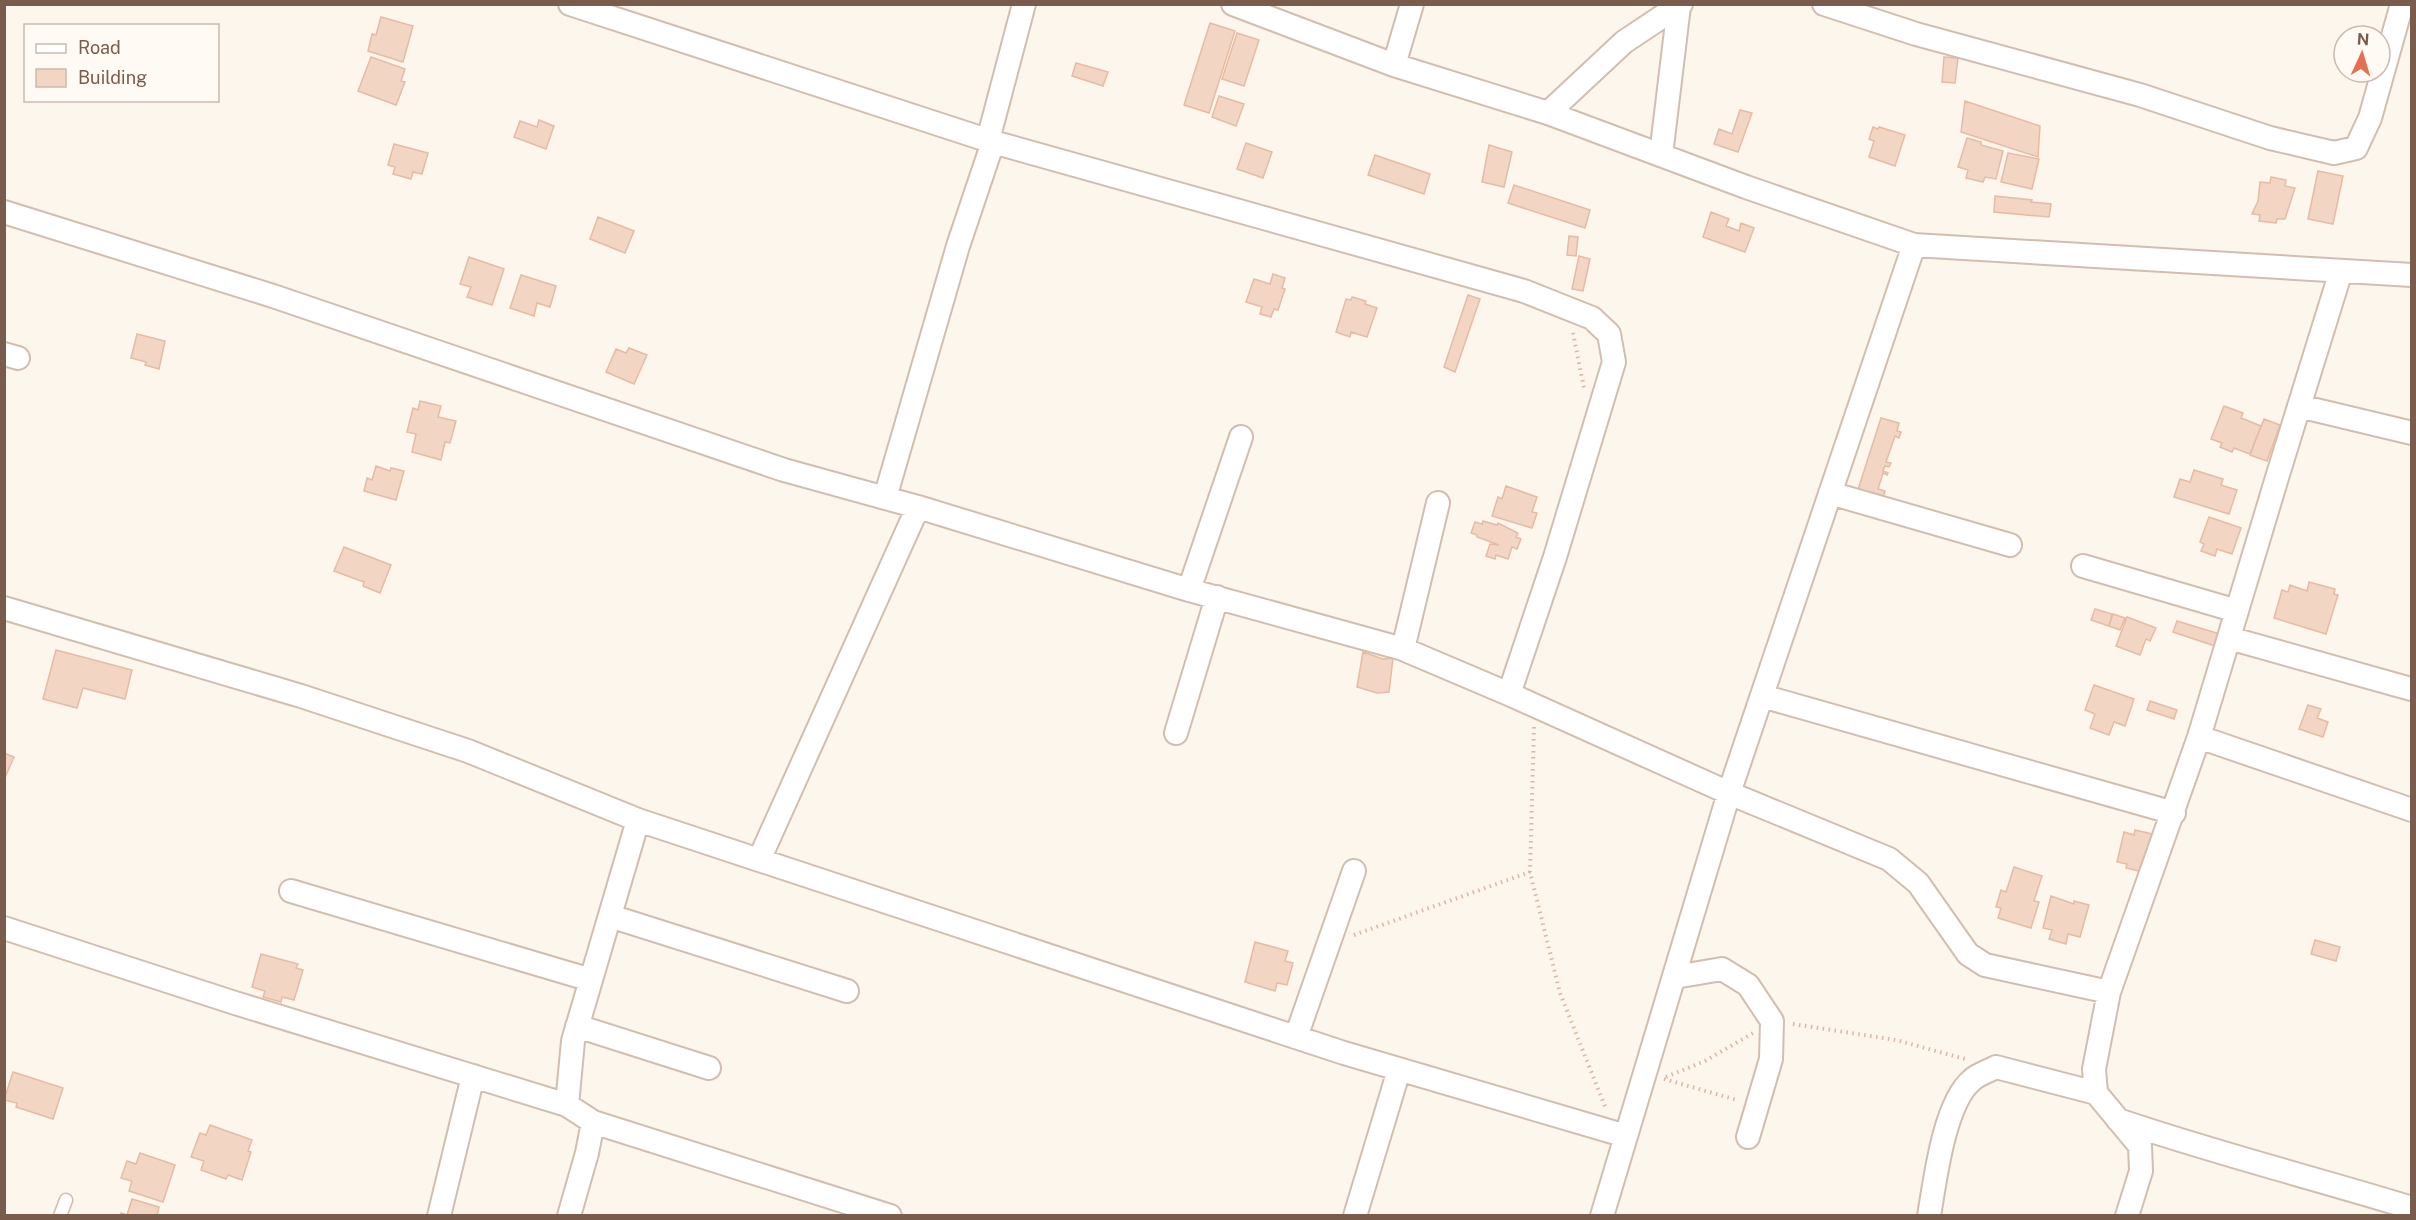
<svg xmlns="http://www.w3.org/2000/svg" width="2416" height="1220" viewBox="0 0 2416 1220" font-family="'Public Sans',sans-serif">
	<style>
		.building { fill: #f3d5c3; stroke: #e6bba3; stroke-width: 1.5 }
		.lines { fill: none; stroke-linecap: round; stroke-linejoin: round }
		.lane-casing { stroke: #d1beb0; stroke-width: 15 }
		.street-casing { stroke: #d1beb0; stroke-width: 26 }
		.path { stroke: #d9b8a5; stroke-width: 4; stroke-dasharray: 1.5 4.5; stroke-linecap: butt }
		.lane { stroke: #fff; stroke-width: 12 }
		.street { stroke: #fff; stroke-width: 22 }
	</style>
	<rect width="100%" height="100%" fill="#fdf6ec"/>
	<path class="building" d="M381,17L413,26L403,62L368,51L372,34L376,35Z
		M1210,23L1235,31L1209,113L1184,105Z
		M1237,33L1259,40L1244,86L1222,79Z
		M371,57L405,69L401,81L405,82L396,105L358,91Z
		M1944,57L1958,58L1955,83L1942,82Z
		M1076,63L1108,72L1103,86L1072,76Z
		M1219,96L1244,104L1236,126L1212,117Z
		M1965,101L2040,126L2038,157L1961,132Z
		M1740,110L1752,113L1738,152L1714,144L1719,129L1732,134Z
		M539,120L554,126L546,149L514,137L520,121L537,127Z
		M1873,127L1878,129L1879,127L1905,135L1895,166L1869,157L1874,141L1869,139Z
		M1967,138L1981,142V145L2003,151L1996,179L1985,177L1983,182L1966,178L1968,170L1958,167Z
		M1246,143L1272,152L1263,178L1237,169Z
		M394,144L428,153L422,174L413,172L411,179L393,174L395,167L388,165Z
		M1489,145L1512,152L1504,187L1482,182Z
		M2008,153L2039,159L2032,189L2001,182Z
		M1375,155L1430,174L1424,194L1368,175Z
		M2318,171L2343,176L2333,224L2308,219Z
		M2271,177L2286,180L2285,186L2295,188L2285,219H2277L2276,223L2259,221L2260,215L2252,214L2258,201L2260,182L2270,183Z
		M1514,185L1590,210L1585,228L1508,203Z
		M1995,196L2032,200L2031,202L2051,204L2049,217L1994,212Z
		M1711,212L1729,219L1726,226L1739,231L1741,223L1754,228L1745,252L1703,237Z
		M598,217L634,231L625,253L590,239Z
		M1569,236L1578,237L1576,256L1567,255Z
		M1579,256L1590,259L1583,291L1572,289Z
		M469,257L504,269L492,305L467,297L471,287L460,284Z
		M1273,274L1285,278L1282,288L1285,289L1278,310L1274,309L1271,317L1260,314L1262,307L1246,302L1254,279L1270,284Z
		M521,275L556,286L550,307L537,303L534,316L510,308Z
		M1468,295L1480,299L1455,372L1444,367Z
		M1352,297L1366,301L1365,304L1377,308L1367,337L1351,332L1350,337L1336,332L1346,299L1351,300Z
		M137,334L165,341L159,369L145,365L146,362L131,358Z
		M629,348L647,355L634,384L606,372L616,349L626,353Z
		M420,401L441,406L438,417L456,421L450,443L445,442L441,460L412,452L416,434L407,432L413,408L418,410Z
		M2224,406L2243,413L2241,418L2261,426L2250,454L2234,448L2232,452L2220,447L2222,443L2211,439Z
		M1881,418L1899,423L1897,431L1901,432L1899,438L1895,436L1886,462L1891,463L1889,467L1885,466L1883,471L1888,473L1887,475L1883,473L1878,489L1885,491L1880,506L1855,499Z
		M2264,419L2280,425L2267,461L2250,455Z
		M376,466L390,471L391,468L404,471L396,500L364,491L367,478L372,480Z
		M2194,470L2223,479L2221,485L2237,490L2229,514L2174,497L2180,479L2190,482Z
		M1506,486L1537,497L1532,512L1537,513L1532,528L1492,516L1498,497L1502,499Z
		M2209,517L2241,528L2232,554L2217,549L2215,556L2201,551L2204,544L2200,542Z
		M1483,521L1497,525L1498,523L1518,533L1516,537L1521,539L1517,549L1512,547L1508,559L1496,555L1495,559L1486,556L1490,544L1499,545L1477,537V535L1471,533L1475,522L1482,524Z
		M344,547L391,565L380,593L363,586L364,582L334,571Z
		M2309,582L2335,589L2334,594L2338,595L2326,634L2274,618L2282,590L2288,592L2290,585L2307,591Z
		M2095,609L2112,614L2109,626L2091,620Z
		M2113,614L2125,618L2120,630L2109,626Z
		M2127,617L2156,628L2150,641L2146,639L2140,655L2116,646Z
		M2177,621L2223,635L2218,647L2173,632Z
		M56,650L132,670L125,699L83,688L77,708L43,699Z
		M1363,652L1383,659L1393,658L1389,692L1377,693L1357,687Z
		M2094,685L2134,699L2125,726L2114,722L2109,735L2090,728L2095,714L2085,710Z
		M2150,701L2177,710L2174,719L2147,710Z
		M2308,705L2321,709L2317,718L2328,722L2323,737L2299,729Z
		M4,753L14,757L4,780Z
		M2135,830L2157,835L2150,866L2141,864L2139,871L2126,868L2127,864L2117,862L2124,832L2134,835Z
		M2014,867L2042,876L2034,901L2039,902L2031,928L1998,918L2001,908L1996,907L2001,890L2006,892Z
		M2051,896L2074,904V901L2089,905L2080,937L2068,934L2066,944L2049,939L2052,930L2043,928Z
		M2315,940L2340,947L2336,961L2311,954Z
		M1255,942L1288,951L1285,961L1293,963L1287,985L1277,983L1275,991L1245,982Z
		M261,954L298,964L296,968L303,970L294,1000L282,997L281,1002L263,997L265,991L252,987Z
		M13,1072L63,1088L53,1119L16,1107L17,1103L4,1100Z
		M210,1125L252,1140L248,1151L251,1152L242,1180L228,1175L226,1179L201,1170L204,1161L191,1157L200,1133L206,1135Z
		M140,1153L175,1165L163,1202L129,1191L132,1181L121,1178L127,1161L136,1164Z
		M132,1199L159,1207L157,1216H120L121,1213L127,1215Z"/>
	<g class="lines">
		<g class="lane-casing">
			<path id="lane" d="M60,1216L66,1200"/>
		</g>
		<g class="street-casing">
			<path id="street" d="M570,4L993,142L1524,291L1592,318L1609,334L1614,362L1555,557L1509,694
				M1233,4L1394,65L1548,113L1746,187L1914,245L2412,275
				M1824,4L1916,34L2140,95L2270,138L2334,153L2356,148L2370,118L2402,4
				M1394,65L1412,4
				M1548,113L1624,42L1681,4
				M988,140L1024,4
				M1661,155L1679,6
				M4,212L273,296L784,470L918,507L1189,590L1403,649L1509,694L1729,793L1889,859L1918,883L1968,954L1985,965L2109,992
				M4,354L18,358
				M2299,406L2412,433
				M1830,493L2010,545
				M885,498L958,246L993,142
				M2083,566L2237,611
				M1189,590L1241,437
				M4,608L301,696L468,751L638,820L1344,1053L1626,1136
				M2229,638L2411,689
				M1403,649L1438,503
				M1762,696L2174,813
				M1176,733L1217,597
				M2199,737L2412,810
				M759,860L918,507
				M291,891L591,980
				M610,916L847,991
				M4,928L235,1003L567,1105
				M1675,977L1722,969L1748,985L1772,1021L1771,1059L1748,1137
				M577,1026L709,1068
				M1296,1037L1354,871
				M2118,1120C2215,1153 2314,1178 2412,1208
				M593,1122L890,1216
				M439,1216L473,1076
				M569,1216L587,1153L593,1122L567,1105L573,1041L638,820
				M1355,1216L1399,1070
				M1602,1216L1729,793L1914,245
				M1929,1216C1935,1181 1944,1103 1972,1080C1978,1074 1989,1071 1996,1067L2096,1093
				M2127,1216L2141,1171L2140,1146L2096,1093L2094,1069L2109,992L2199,737L2279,471L2341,271"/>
		</g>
		<path class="path" d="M1573,333L1584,388
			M1534,727L1530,872L1560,993L1606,1109
			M1354,935L1530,872
			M1793,1024L1896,1040L1965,1059
			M1666,1077L1705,1061L1753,1033
			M1664,1079L1737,1100"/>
		<use href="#lane" class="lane"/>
		<use href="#street" class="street"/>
	</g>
	<rect width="2416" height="1220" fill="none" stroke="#7a5c4d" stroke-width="12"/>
	<rect x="24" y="24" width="195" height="78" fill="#fffaf3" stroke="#cabbb1" stroke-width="1.5"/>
	<rect x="36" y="44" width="30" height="9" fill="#ffffff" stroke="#cabbb1" stroke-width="1.5"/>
	<text x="78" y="54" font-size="18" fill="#7a5c4d">Road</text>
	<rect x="36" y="69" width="30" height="18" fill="#f3d5c3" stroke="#cabbb1" stroke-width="1.5"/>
	<text x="78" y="84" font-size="18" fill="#7a5c4d">Building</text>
	<g transform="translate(2362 54) rotate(4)"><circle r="28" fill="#fffaf3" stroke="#cabbb1" stroke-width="1.5"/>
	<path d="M0-4.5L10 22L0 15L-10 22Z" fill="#e76f51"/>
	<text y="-9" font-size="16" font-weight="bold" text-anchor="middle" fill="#7a5c4d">N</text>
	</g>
</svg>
